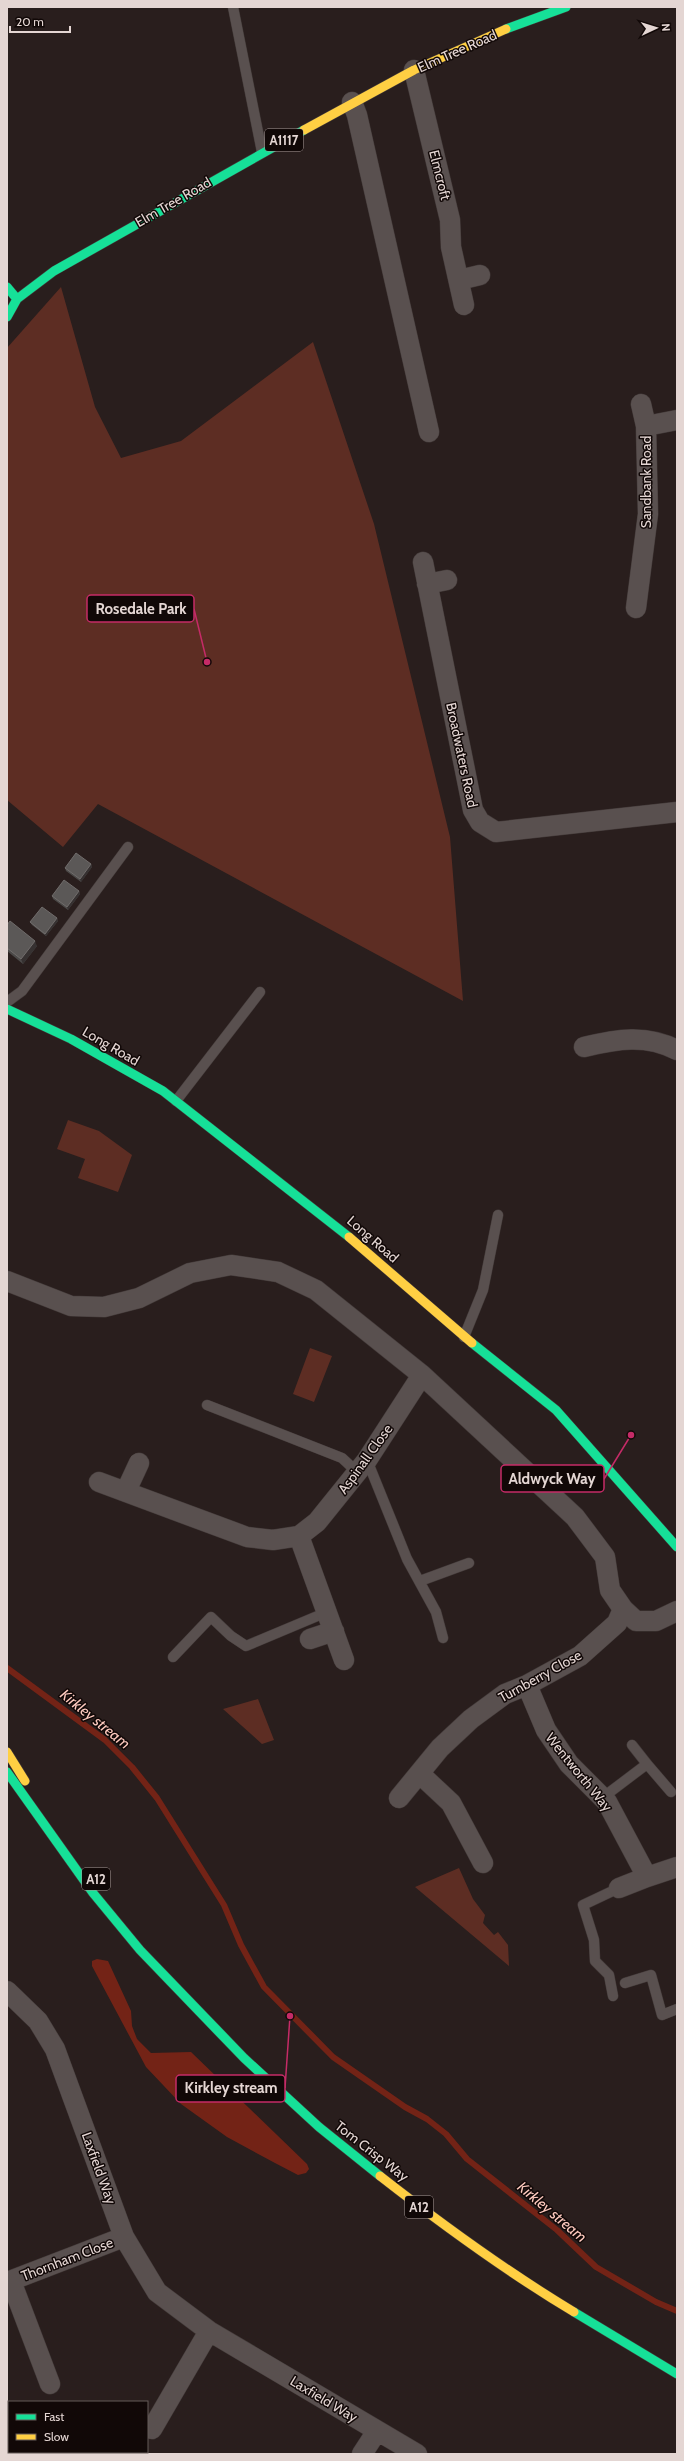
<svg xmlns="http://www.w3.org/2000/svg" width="684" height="2461" viewBox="0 0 684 2461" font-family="Cabin,sans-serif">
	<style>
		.green { fill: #5d2d23 }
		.water { fill: #732316 }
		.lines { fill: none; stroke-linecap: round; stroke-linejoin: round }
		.stream { stroke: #732316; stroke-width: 6 }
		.lane-casing { stroke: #433a39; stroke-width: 11 }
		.street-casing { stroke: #433a39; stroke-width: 21 }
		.fast-casing { stroke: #433a39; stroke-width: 10 }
		.slow-casing { stroke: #433a39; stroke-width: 10 }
		.lane { stroke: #59504f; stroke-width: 10 }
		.street { stroke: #59504f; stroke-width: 20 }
		.fast { stroke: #16e098; stroke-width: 9 }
		.slow { stroke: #ffcf43; stroke-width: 9 }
		.wall { fill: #4b4948 }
		.shaded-wall { fill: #363131 }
		.building { fill: #5b5857; stroke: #706c6b }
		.labels { text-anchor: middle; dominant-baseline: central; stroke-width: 3; stroke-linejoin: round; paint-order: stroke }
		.shield { fill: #110807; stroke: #a59896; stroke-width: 1 }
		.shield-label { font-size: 13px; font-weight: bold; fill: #e4d6d3 }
		.street-label { font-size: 14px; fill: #e4d6d3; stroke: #110807 }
		.water-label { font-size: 15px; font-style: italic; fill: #fecabf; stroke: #110807 }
		.leader { fill: none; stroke: #c52b67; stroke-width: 1.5 }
		.callout-dot { fill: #c52b67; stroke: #110807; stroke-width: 1.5 }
		.callout { fill: #110807; stroke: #c52b67; stroke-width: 1.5 }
		.callout-label { font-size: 15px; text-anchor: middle; font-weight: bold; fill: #e4d6d3 }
	</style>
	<rect width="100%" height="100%" fill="#291e1d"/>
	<path class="green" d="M61,287L95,407L121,458L181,441L313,342L374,524L450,837L463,1001L98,804L63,847L7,800V348Z
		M68,1120L99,1131L132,1155L118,1192L78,1178L85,1159L57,1149Z
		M310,1348L332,1356L314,1402L293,1394Z
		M258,1699L274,1740L262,1744L223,1709Z
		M459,1868L473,1899L485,1915L483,1923L494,1935L498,1932L508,1945L509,1966L415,1887Z"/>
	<path class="water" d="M97,1959L108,1961L131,2011L132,2026L137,2039L151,2053L191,2052L307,2164L309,2169L306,2173L298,2175L275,2163L227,2137L181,2104L146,2067L92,1966V1961Z"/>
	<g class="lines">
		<path class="stream" d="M7,1668L105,1740L132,1767L157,1798L224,1905L241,1945L264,1987L333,2057L405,2107L427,2119L446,2134L467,2159L557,2230L596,2267L656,2302L677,2311"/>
		<g class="lane-casing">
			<path id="lane" d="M233,7L262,152
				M7,1002L22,991L128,847
				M176,1101L260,992
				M464,1337L483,1290L498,1215
				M207,1405L342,1458L357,1472
				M367,1460L407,1559L436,1612L443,1638
				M420,1581L469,1563
				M173,1657L211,1617L231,1636L246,1646L327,1612
				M632,1745L647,1764
				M602,1798L647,1764L671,1792
				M625,1983L651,1975L662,2015L677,2009
				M613,1996L609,1975L595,1961L594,1940L583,1905L619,1888"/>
		</g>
		<g class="street-casing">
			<path id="street" d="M414,70L450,220L451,247L464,305
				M352,102L357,115L429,432
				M459,280L480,275
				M641,404L646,426
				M423,562L473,810L480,822L496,832L677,812
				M427,584L447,580
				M636,608L648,514L646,426L677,420
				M584,1047C617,1039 646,1034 677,1050
				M7,1281L71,1306L104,1307L139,1298L190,1273L231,1265L278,1272L316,1290L422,1375L575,1517L605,1557L610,1590L623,1609L636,1621H656L677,1611
				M99,1482L247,1537L273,1540L299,1536L317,1522L367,1460L422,1375
				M126,1491L139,1463
				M299,1536L344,1660
				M310,1639L334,1631
				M527,1685L546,1730L569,1764L607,1802L647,1877L677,1867
				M420,1774L451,1803L483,1863
				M399,1798L440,1748L471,1719L505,1694L527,1685L580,1656L617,1623L623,1609
				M619,1888L647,1877
				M7,1991L38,2021L55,2049L124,2237L157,2292L209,2331L417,2454
				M11,2281L50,2384
				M7,2282L124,2237
				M152,2429L209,2331
				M362,2454L377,2431"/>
		</g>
		<g class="fast-casing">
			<path id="fast" d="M506,29L566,7
				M7,287L17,299
				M7,317L17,299L54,271L304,130
				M7,1009L71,1039L163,1091L349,1237
				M472,1343L556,1410L677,1547
				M7,1772L93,1893L140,1950L244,2058L319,2127L380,2176
				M574,2312L677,2374"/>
		</g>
		<g class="slow-casing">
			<path id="slow" d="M304,130L414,70L506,29
				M349,1237L472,1343
				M7,1752L25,1781
				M380,2176C444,2226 504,2270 574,2312"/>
		</g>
		<use href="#lane" class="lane"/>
		<use href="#street" class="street"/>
		<use href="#fast" class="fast"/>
		<use href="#slow" class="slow"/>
	</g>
	<path class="wall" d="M91,864L92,867L81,882L66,871L65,868Z
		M79,891L80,894L68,910L53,899L52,896Z
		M57,918L58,921L46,936L32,925L30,922Z
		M7,925L37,946L23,964L7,951Z"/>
	<path class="shaded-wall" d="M91,864L92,867L81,882L80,879Z
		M79,891L80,894L68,910L67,907Z
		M57,918L58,921L46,936L45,934Z
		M35,941L37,946L23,964L21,959Z"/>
	<path class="building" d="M76,853L91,864L80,879L65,868Z
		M64,880L79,891L67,907L52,896Z
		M42,907L57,918L45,934L30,922Z
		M10,921L35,941L21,959L7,948V925Z"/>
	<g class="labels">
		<g class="shield">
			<rect x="265" y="129" width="38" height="22" rx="3"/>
			<rect x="82" y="1868" width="28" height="22" rx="3"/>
			<rect x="405" y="2196" width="28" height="22" rx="3"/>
		</g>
		<g class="shield-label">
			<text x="284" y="140">A1117</text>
			<text x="96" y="1879">A12</text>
			<text x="419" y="2207">A12</text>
		</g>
		<g class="street-label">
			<text transform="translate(457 51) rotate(-24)">Elm Tree Road</text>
			<text transform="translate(440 175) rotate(76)">Elmcroft</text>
			<text transform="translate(173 202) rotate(-30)">Elm Tree Road</text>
			<text transform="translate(646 482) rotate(-90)">Sandbank Road</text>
			<text transform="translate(462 755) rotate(78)">Broadwaters Road</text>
			<text transform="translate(111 1046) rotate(30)">Long Road</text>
			<text transform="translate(373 1239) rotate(41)">Long Road</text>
			<text transform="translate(365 1459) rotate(-54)">Aspinall Close</text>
			<text transform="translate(540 1676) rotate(-29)">Turnberry Close</text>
			<text transform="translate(579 1772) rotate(51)">Wentworth Way</text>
			<text transform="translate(372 2151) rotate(38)">Tom Crisp Way</text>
			<text transform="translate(99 2168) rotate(70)">Laxfield Way</text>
			<text transform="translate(67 2259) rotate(-21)">Thornham Close</text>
			<text transform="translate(324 2399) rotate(31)">Laxfield Way</text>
		</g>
		<g class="water-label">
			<text transform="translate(95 1719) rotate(39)">Kirkley stream</text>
			<text transform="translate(552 2212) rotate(40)">Kirkley stream</text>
		</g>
	</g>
	<path class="leader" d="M207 662L194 609M631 1435L604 1479M290 2016L285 2088"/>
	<g class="callout-dot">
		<circle cx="207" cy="662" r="4"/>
		<circle cx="631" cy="1435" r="4"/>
		<circle cx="290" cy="2016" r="4"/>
	</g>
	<g class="callout">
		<rect x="87" y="595" width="107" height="27" rx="4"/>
		<rect x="501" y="1465" width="103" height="27" rx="4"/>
		<rect x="176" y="2075" width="109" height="27" rx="4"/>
	</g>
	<g class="callout-label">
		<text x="141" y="614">Rosedale Park</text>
		<text x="552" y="1484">Aldwyck Way</text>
		<text x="231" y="2093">Kirkley stream</text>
	</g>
	<rect width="684" height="2461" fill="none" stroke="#e4d6d3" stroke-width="16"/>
	<rect x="8" y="2401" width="140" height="52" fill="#110807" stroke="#655a59"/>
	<rect x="16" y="2414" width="20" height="6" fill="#16e098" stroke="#655a59"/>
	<text x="44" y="2421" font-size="12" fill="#e4d6d3">Fast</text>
	<rect x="16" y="2434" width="20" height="6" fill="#ffcf43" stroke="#655a59"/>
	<text x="44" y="2441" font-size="12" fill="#e4d6d3">Slow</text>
	<g transform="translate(656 28) rotate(86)" stroke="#110807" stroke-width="3" paint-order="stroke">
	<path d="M0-3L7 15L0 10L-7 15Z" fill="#e4d6d3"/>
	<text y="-6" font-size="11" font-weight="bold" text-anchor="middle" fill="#e4d6d3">N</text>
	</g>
	<path d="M10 26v6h60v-6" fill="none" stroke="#e4d6d3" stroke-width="2"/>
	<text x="16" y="26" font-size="12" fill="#e4d6d3" stroke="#110807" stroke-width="3" paint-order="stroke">20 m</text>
</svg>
